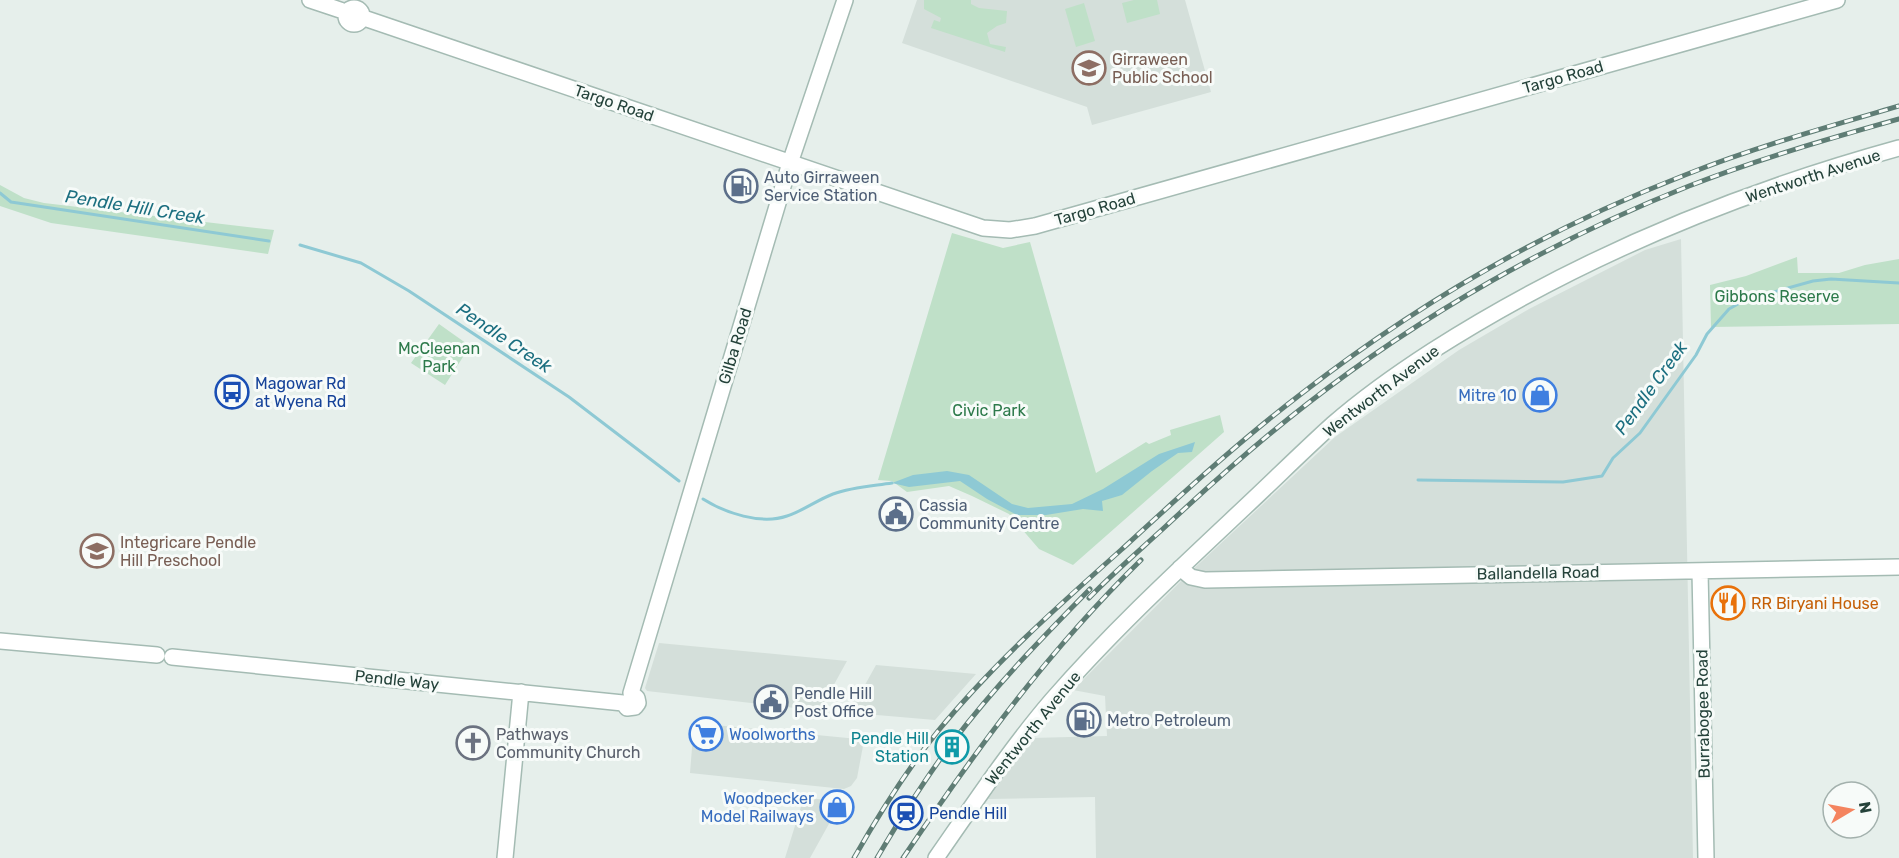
<svg xmlns="http://www.w3.org/2000/svg" width="1899" height="858" viewBox="0 0 1899 858" font-family="Rubik,sans-serif">
	<style>
		.built { fill: #d4dfda }
		.green { fill: #bfe0c8 }
		.water { fill: #8ec9d4 }
		.lines { fill: none; stroke-linecap: round; stroke-linejoin: round }
		.stream { stroke: #8ec9d4; stroke-width: 3 }
		.secondary-casing { stroke: #a4bbb3; stroke-width: 18 }
		.secondary { stroke: #fff; stroke-width: 15 }
		.rail-casing { stroke: #5f7d75; stroke-width: 5 }
		.rail { stroke: #f7fbf9; stroke-width: 3; stroke-dasharray: 9; stroke-linecap: butt }
		.labels { text-anchor: middle; dominant-baseline: central; stroke-width: 6; stroke-linejoin: round; paint-order: stroke }
		.education-label { font-size: 16px; fill: #785e54; stroke: #f7fbf9; text-anchor: start }
		.street-label { font-size: 16px; fill: #24423a; stroke: #f7fbf9 }
		.service-label { font-size: 16px; fill: #4e5e75; stroke: #f7fbf9; text-anchor: start }
		.park-label { font-size: 16px; fill: #2d7a4b; stroke: #f7fbf9 }
		.transit-label { font-size: 16px; fill: #164399; stroke: #f7fbf9; text-anchor: start }
		.shop-label { font-size: 16px; fill: #366cbe; stroke: #f7fbf9; text-anchor: end }
		.food-label { font-size: 16px; fill: #c56008; stroke: #f7fbf9; text-anchor: start }
		.worship-label { font-size: 16px; fill: #5b616d; stroke: #f7fbf9; text-anchor: start }
		.culture-label { font-size: 16px; fill: #0d838f; stroke: #f7fbf9; text-anchor: end }
		.water-label { font-size: 18px; font-style: italic; fill: #1c6f80; stroke: #f7fbf9 }
	</style>
	<rect width="100%" height="100%" fill="#e6efeb"/>
	<path class="built" d="M917,0H1185L1211,92L1092,125L1087,107L902,43Z
		M1681,239L1693,858H1096L1095,797L988,799L1032,738L1107,736L1105,696L1073,690L1187,575L1335,437L1459,350L1529,309L1645,250Z
		M659,643L847,661L821,708L813,710L647,691L645,688Z
		M876,665L976,674L935,720L877,715L851,710Z
		M694,723L858,739L863,746L857,778L851,786L844,789L690,773Z
		M807,798L838,801L840,804L810,858H785L803,800Z"/>
	<path class="green" d="M924,0H971V4L979,8L1007,11L1006,23L997,26L987,33L990,44L1006,47L1005,52L931,28L934,20L940,22L941,18L924,9Z
		M1134,0H1157L1160,14L1127,23L1122,3Z
		M1084,3L1095,41L1076,47L1065,9Z
		M0,185L24,198L44,203L274,230L268,254L51,223L0,206Z
		M952,233L1003,248L1030,242L1096,473L1146,442L1149,444L1171,435L1170,430L1220,415L1224,432L1073,565L1039,549L1009,514L972,496L949,486L907,492L892,481L878,480Z
		M1797,257L1798,273H1839L1865,265L1899,259V324L1711,327L1710,285L1746,276Z
		M439,324L470,346L445,385L411,363Z"/>
	<path class="water" d="M1195,442L1192,452L1178,453L1152,471L1122,495L1102,501L1103,511L1083,509L1046,515H1017L987,499L960,481L909,487L892,483L913,475L947,471L969,475L1012,504L1028,508L1072,504L1103,489L1159,454Z"/>
	<g class="lines">
		<path class="stream" d="M0,193L11,202L269,241
			M300,245L361,263L409,291L569,397L679,481
			M1418,480L1563,482L1602,476L1613,458L1640,433L1696,355L1707,334L1729,309L1745,300L1813,281L1831,279L1899,283
			M703,499C725,513 761,525 787,516C803,511 817,500 833,494C852,487 872,486 892,483"/>
		<g class="secondary-casing">
			<path id="secondary" d="M310,0L346,12
				M346 16a8 8 0 1 1 16 0a8 8 0 1 1-16 0Z
				M361,17L983,228L1010,230L1035,226L1837,0
				M1180,568L1191,577L1205,580L1899,567
				M1700,571L1706,858
				M0,641L157,655
				M172,657L623,703
				M631,693L790,163L845,0
				M623,703L627,708L635,707L638,703L637,698L631,693
				M505,858L521,692
				M936,858C973,805 1010,749 1052,700C1112,631 1178,570 1244,508C1274,480 1303,451 1333,424C1364,397 1398,373 1432,351C1576,259 1736,193 1899,148"/>
		</g>
		<use href="#secondary" class="secondary"/>
		<g class="rail-casing">
			<path id="rail" d="M1089,598C1113,573 1140,550 1166,526C1211,484 1258,442 1307,404C1421,315 1555,239 1689,186C1758,159 1828,139 1899,119
				M854,858C879,814 906,771 938,731C992,665 1057,607 1121,550C1180,496 1238,442 1301,394C1417,304 1548,228 1685,175C1755,147 1827,127 1899,106
				M877,858C900,819 924,780 952,743C994,687 1042,638 1090,589
				M903,858C976,750 1047,652 1141,560"/>
		</g>
		<use href="#rail" class="rail"/>
	</g>
	<defs>
		<g id="school-ring" transform="scale(1.725)"><circle r="9.5" fill="#f7fbf9" stroke="#8d6e63" stroke-width="1.5"/><path d="M0-5L7-2L0 1L-7-2ZM-4 1L0 2.5L4 1V4Q0 6-4 4Z" fill="#8d6e63"/></g>
		<g id="fuel-ring" transform="scale(1.725)"><circle r="9.5" fill="#f7fbf9" stroke="#5c6f8a" stroke-width="1.5"/><path d="M-5.5-6h7V0h2V4h1.3V-2.5L3-4.5l.8-.8L6-3V5H2.5V1h-1V6h-7ZM-4.2-4.7v3.2H.2V-4.7Z" fill="#5c6f8a"/></g>
		<g id="bus-ring" transform="scale(1.725)"><circle r="9.5" fill="#f7fbf9" stroke="#1a4fb4" stroke-width="1.5"/><path d="M-5-6H5V4H4V6H2V4H-2V6H-4V4H-5ZM-3.5-4V0h7V-4ZM-3.5 1.2v1.5H-2V1.2ZM2 1.2v1.5H3.5V1.2Z" fill="#1a4fb4"/></g>
		<g id="shop-ring" transform="scale(1.725)"><circle r="9.5" fill="#f7fbf9" stroke="#3f7fe0" stroke-width="1.5"/><path d="M-5-2.5h2.3a2.7 3.5 0 0 1 5.4 0H5L5.5 6h-11ZM-1.5-2.5h3a1.5 2.3 0 0 0-3 0Z" fill="#3f7fe0"/></g>
		<g id="civic-ring" transform="scale(1.725)"><circle r="9.5" fill="#f7fbf9" stroke="#5c6f8a" stroke-width="1.5"/><path d="M-.6-6.5H3V-4.5H.6V-3L4-1V1h2V6H-6V1h2V-1L-.6-3ZM-1.2 2.5V6h2.4V2.5Z" fill="#5c6f8a"/></g>
		<g id="restaurant-ring" transform="scale(1.725)"><circle r="9.5" fill="#f7fbf9" stroke="#e8710a" stroke-width="1.5"/><path d="M-5-6h1v4h1v-4h1v4h1v-4h1v5L-1.5 .5V6h-2V.5L-5-1ZM5-6V6H3V1.5H1.5Q1.5-4 5-6Z" fill="#e8710a"/></g>
		<g id="supermarket-ring" transform="scale(1.725)"><circle r="9.5" fill="#f7fbf9" stroke="#3f7fe0" stroke-width="1.5"/><path d="M-6-5.5h2.5l.6 2H6L4.5 2H-2.5L-4.4-4H-6ZM-1.5 3.2a1.3 1.3 0 1 0 .1 0ZM3 3.2a1.3 1.3 0 1 0 .1 0Z" fill="#3f7fe0"/></g>
		<g id="church-ring" transform="scale(1.725)"><circle r="9.5" fill="#f7fbf9" stroke="#6b7280" stroke-width="1.5"/><path d="M-1.2-6h2.4v3.5h3.3v2.4h-3.3V6h-2.4V-.1h-3.3v-2.4h3.3Z" fill="#6b7280"/></g>
		<g id="building-ring" transform="scale(1.725)"><circle r="9.5" fill="#f7fbf9" stroke="#0f9aa8" stroke-width="1.5"/><path d="M-4-6H4V6H1V3H-1V6H-4ZM-2.5-4.3h1.7v1.8h-1.7ZM.8-4.3h1.7v1.8H.8ZM-2.5-1h1.7V.8h-1.7ZM.8-1h1.7V.8H.8Z" fill="#0f9aa8"/></g>
		<g id="station-ring" transform="scale(1.725)"><circle r="9.5" fill="#f7fbf9" stroke="#1a4fb4" stroke-width="1.5"/><path d="M-3-6H3Q5-6 5-4V2Q5 4 3 4L4.5 6H3L1.5 4h-3L-3 6H-4.5L-3 4Q-5 4-5 2V-4Q-5-6-3-6ZM-3.5-4v3h7v-3ZM-3.5 1v1.5H-2V1ZM2 1v1.5H3.5V1Z" fill="#1a4fb4"/></g>
	</defs>
	<g fill-rule="evenodd">
		<use href="#school-ring" x="1089" y="68"/>
		<use href="#fuel-ring" x="741" y="186"/>
		<use href="#bus-ring" x="232" y="392"/>
		<use href="#shop-ring" x="1540" y="395"/>
		<use href="#civic-ring" x="896" y="514"/>
		<use href="#school-ring" x="97" y="551"/>
		<use href="#restaurant-ring" x="1728" y="603"/>
		<use href="#civic-ring" x="771" y="702"/>
		<use href="#fuel-ring" x="1084" y="720"/>
		<use href="#supermarket-ring" x="706" y="734"/>
		<use href="#church-ring" x="473" y="743"/>
		<use href="#building-ring" x="952" y="747"/>
		<use href="#shop-ring" x="837" y="807"/>
		<use href="#station-ring" x="906" y="813"/>
	</g>
	<g class="labels">
		<g class="education-label">
			<text x="1112" y="59">Girraween<tspan x="1112" dy="18">Public School</tspan></text>
			<text x="120" y="542">Integricare Pendle<tspan x="120" dy="18">Hill Preschool</tspan></text>
		</g>
		<g class="street-label">
			<text transform="translate(1563 77) rotate(-16)">Targo Road</text>
			<text transform="translate(614 103) rotate(19)">Targo Road</text>
			<text transform="translate(1813 176) rotate(-18)">Wentworth Avenue</text>
			<text transform="translate(1095 209) rotate(-16)">Targo Road</text>
			<text transform="translate(735 346) rotate(-73)">Gilba Road</text>
			<text transform="translate(1381 391) rotate(-37)">Wentworth Avenue</text>
			<text transform="translate(1538 573) rotate(-1)">Ballandella Road</text>
			<text transform="translate(397 680) rotate(6)">Pendle Way</text>
			<text transform="translate(1703 714) rotate(-91)">Burrabogee Road</text>
			<text transform="translate(1033 728) rotate(-51)">Wentworth Avenue</text>
		</g>
		<g class="service-label">
			<text x="764" y="177">Auto Girraween<tspan x="764" dy="18">Service Station</tspan></text>
			<text x="919" y="505">Cassia<tspan x="919" dy="18">Community Centre</tspan></text>
			<text x="794" y="693">Pendle Hill<tspan x="794" dy="18">Post Office</tspan></text>
			<text x="1107" y="720">Metro Petroleum</text>
		</g>
		<g class="park-label">
			<text x="1777" y="296">Gibbons Reserve</text>
			<text x="439" y="348">McCleenan<tspan x="439" dy="18">Park</tspan></text>
			<text x="989" y="410">Civic Park</text>
		</g>
		<g class="transit-label">
			<text x="255" y="383">Magowar Rd<tspan x="255" dy="18">at Wyena Rd</tspan></text>
			<text x="929" y="813">Pendle Hill</text>
		</g>
		<g class="shop-label">
			<text x="1517" y="395">Mitre 10</text>
			<text x="729" y="734" text-anchor="start">Woolworths</text>
			<text x="814" y="798">Woodpecker<tspan x="814" dy="18">Model Railways</tspan></text>
		</g>
		<g class="food-label">
			<text x="1751" y="603">RR Biryani House</text>
		</g>
		<g class="worship-label">
			<text x="496" y="734">Pathways<tspan x="496" dy="18">Community Church</tspan></text>
		</g>
		<g class="culture-label">
			<text x="929" y="738">Pendle Hill<tspan x="929" dy="18">Station</tspan></text>
		</g>
		<g class="water-label">
			<text transform="translate(135 207) rotate(9)">Pendle Hill Creek</text>
			<text transform="translate(504 338) rotate(34)">Pendle Creek</text>
			<text transform="translate(1651 388) rotate(-54)">Pendle Creek</text>
		</g>
	</g>
	<g transform="translate(1851 810) rotate(80)"><circle r="28" fill="#f7fbf9" stroke="#a3b1ad" stroke-width="1.5"/>
	<path d="M0-4.5L10 22L0 15L-10 22Z" fill="#f4845f"/>
	<text y="-9" font-size="16" font-weight="bold" text-anchor="middle" fill="#24423a">N</text>
	</g>
</svg>
